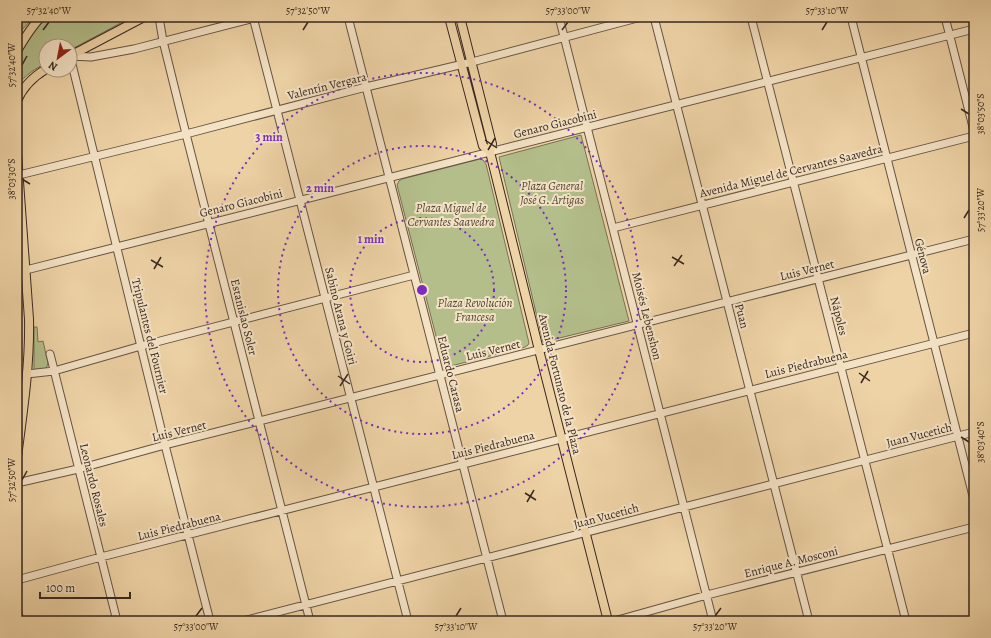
<svg xmlns="http://www.w3.org/2000/svg" width="991" height="638" viewBox="0 0 991 638" font-family="Alegreya,serif">
	<style>
		.green { fill: #b3be8b; stroke: #767355 }
		.lines { fill: none; stroke-linecap: round; stroke-linejoin: round }
		.minor-casing { stroke: #665341; stroke-width: 9 }
		.major-casing { stroke: #39281f; stroke-width: 10 }
		.minor { stroke: #f4e2c5; stroke-width: 7 }
		.major { stroke: #eed3a6; stroke-width: 8 }
		.ticks { fill: none; stroke: #39281f; stroke-width: 1.5 }
		.ring { fill: none; stroke: #7b2cbf; stroke-width: 2; stroke-dasharray: 2 4 }
		.labels { text-anchor: middle; dominant-baseline: central; stroke-width: 4; stroke-linejoin: round; paint-order: stroke }
		.street-label { font-size: 12px; fill: #39281f; stroke: #f4e2c5 }
		.park-label { font-size: 12px; font-style: italic; fill: #514635; stroke: #f4e2c5 }
		.centre { fill: #7b2cbf; stroke: #f4e2c5; stroke-width: 2 }
		.ring-label { font-size: 12px; text-anchor: middle; font-weight: bold; fill: #7b2cbf; stroke: #f4e2c5; stroke-width: 4; stroke-linejoin: round; paint-order: stroke }
		.neatline { fill: none; stroke: #39281f; stroke-width: 1.5 }
		.ticks-label { font-size: 10px; text-anchor: middle; fill: #39281f }
	</style>
	<rect width="100%" height="100%" fill="#eed3a6"/>
	<filter id="stains"><feTurbulence type="fractalNoise" baseFrequency=".005" numOctaves="4"/><feColorMatrix values="0 0 0 0 .2 0 0 0 0 .09 0 0 0 0 .02 0 0 0 .5 -.17"/></filter>
	<radialGradient id="worn" r=".72"><stop offset=".6" stop-color="#630" stop-opacity="0"/><stop offset="1" stop-color="#630" stop-opacity=".3"/></radialGradient>
	<path class="green" d="M17,17H34L17,35Z
		M47,17H132L70,50V46H46V63C35,69 25,75 17,86C17,79 15,67 17,61C22,45 36,28 47,17Z
		M581,135L629,321L543,342L499,157Z
		M480,159L483,160L486,164L529,343L528,345L525,347L447,367L445,366L443,363L397,185L399,181L402,179Z
		M34,327H37L38,342L43,341L48,363L46,369L35,370L34,368Z"/>
	<g class="lines">
		<g class="minor-casing">
			<path id="minor" d="M159,17L163,41L186,134L310,621
				M253,17L408,621
				M348,17L503,621
				M559,17L713,621
				M654,17L809,621
				M751,17L906,621
				M851,17L974,500
				M945,17L974,131
				M19,175L186,134L366,87L472,62L641,17
				M613,228L974,136
				M26,270L974,29
				M50,354L117,621
				M27,374L54,371L141,346L414,275
				M17,483L78,469L165,445L974,239
				M17,580L101,557L974,333
				M17,608L20,621
				M210,621L165,445L70,56L91,57L134,49L258,17
				M243,621L974,432
				M614,621L707,595L974,527"/>
		</g>
		<g class="major-casing">
			<path id="major" d="M449,17L483,146L490,152
				M460,17L492,144L490,152L539,350L608,621
				M17,51C24,39 31,27 41,17
				M70,56L144,17
				M17,101C23,86 33,77 46,69
				M17,154L29,319C30,365 23,411 17,457"/>
		</g>
		<use href="#minor" class="minor"/>
		<use href="#major" class="major"/>
	</g>
	<path class="ticks" d="M43,30L49,22M303,30L308,22M562,30L568,22M822,30L827,22M22,65L27,56M961,109L969,114M485,140L497,148M488,150L495,138M22,179L30,184M964,218L969,210M672,257L684,264M151,260L163,267M674,266L682,255M154,269L161,257M859,373L870,381M338,376L350,384M861,383L868,371M340,386L348,374M961,437L969,442M22,480L27,471M525,493L536,500M527,502L534,490M196,616L202,608M456,616L461,608M715,616L721,608"/>
	<g class="ring">
		<circle cx="422" cy="290" r="72"/>
		<circle cx="422" cy="290" r="144"/>
		<circle cx="422" cy="290" r="217"/>
	</g>
	<g class="labels">
		<g class="street-label">
			<text transform="translate(327 86) rotate(-14)">Valentín Vergara</text>
			<text transform="translate(555 124) rotate(-14)">Genaro Giacobini</text>
			<text transform="translate(791 171) rotate(-14)">Avenida Miguel de Cervantes Saavedra</text>
			<text transform="translate(241 203) rotate(-14)">Genaro Giacobini</text>
			<text transform="translate(923 256) rotate(76)">Génova</text>
			<text transform="translate(807 270) rotate(-14)">Luis Vernet</text>
			<text transform="translate(341 316) rotate(76)">Sabino Arana y Goiri</text>
			<text transform="translate(647 316) rotate(76)">Moisés Lebenshon</text>
			<text transform="translate(742 316) rotate(76)">Puan</text>
			<text transform="translate(839 316) rotate(76)">Nápoles</text>
			<text transform="translate(244 317) rotate(76)">Estanislao Soler</text>
			<text transform="translate(150 336) rotate(76)">Tripulantes del Fournier</text>
			<text transform="translate(493 350) rotate(-14)">Luis Vernet</text>
			<text transform="translate(806 364) rotate(-14)">Luis Piedrabuena</text>
			<text transform="translate(451 374) rotate(76)">Eduardo Carasa</text>
			<text transform="translate(560 384) rotate(76)">Avenida Fortunato de la Plaza</text>
			<text transform="translate(179 431) rotate(-14)">Luis Vernet</text>
			<text transform="translate(919 435) rotate(-14)">Juan Vucetich</text>
			<text transform="translate(493 445) rotate(-14)">Luis Piedrabuena</text>
			<text transform="translate(94 485) rotate(76)">Leonardo Rosales</text>
			<text transform="translate(606 516) rotate(-15)">Juan Vucetich</text>
			<text transform="translate(179 526) rotate(-14)">Luis Piedrabuena</text>
			<text transform="translate(791 562) rotate(-14)">Enrique A. Mosconi</text>
		</g>
		<g class="park-label">
			<text x="552" y="186">Plaza General<tspan x="552" dy="14">José G. Artigas</tspan></text>
			<text x="451" y="208">Plaza Miguel de<tspan x="451" dy="14">Cervantes Saavedra</tspan></text>
			<text x="475" y="303">Plaza Revolución<tspan x="475" dy="14">Francesa</tspan></text>
		</g>
	</g>
	<circle cx="422" cy="290" r="6" class="centre"/>
	<g class="ring-label">
		<text x="269" y="141">3 min</text>
		<text x="320" y="192">2 min</text>
		<text x="371" y="243">1 min</text>
	</g>
	<rect width="991" height="638" fill="none" stroke="#eed3a6" stroke-width="44"/>
	<g transform="translate(58 58) rotate(212)"><circle r="19" fill="#f4e2c5" stroke="#a99883"/>
	<path d="M0-3L7 15L0 10L-7 15Z" fill="#8f2418"/>
	<text y="-6" font-size="11" font-weight="bold" text-anchor="middle" fill="#39281f">N</text>
	</g>
	<path d="M40 592v6h90v-6" fill="none" stroke="#39281f" stroke-width="2"/>
	<text x="46" y="592" font-size="12" fill="#39281f" stroke="#f4e2c5" stroke-width="3" paint-order="stroke">100 m</text>
	<rect x="22" y="22" width="947" height="594" class="neatline"/>
	<g class="ticks-label">
		<text x="49" y="14">57°32'40"W</text>
		<text x="308" y="14">57°32'50"W</text>
		<text x="568" y="14">57°33'00"W</text>
		<text x="827" y="14">57°33'10"W</text>
		<text transform="translate(11 65) rotate(-90)" y="4">57°32'40"W</text>
		<text transform="translate(980 114) rotate(-90)" y="4">38°03'50"S</text>
		<text transform="translate(11 179) rotate(-90)" y="4">38°03'30"S</text>
		<text transform="translate(980 210) rotate(-90)" y="4">57°33'20"W</text>
		<text transform="translate(980 442) rotate(-90)" y="4">38°03'40"S</text>
		<text transform="translate(11 480) rotate(-90)" y="4">57°32'50"W</text>
		<text x="196" y="630">57°33'00"W</text>
		<text x="456" y="630">57°33'10"W</text>
		<text x="715" y="630">57°33'20"W</text>
	</g>
	<rect width="100%" height="100%" filter="url(#stains)"/>
	<rect width="100%" height="100%" fill="url(#worn)"/>
</svg>
